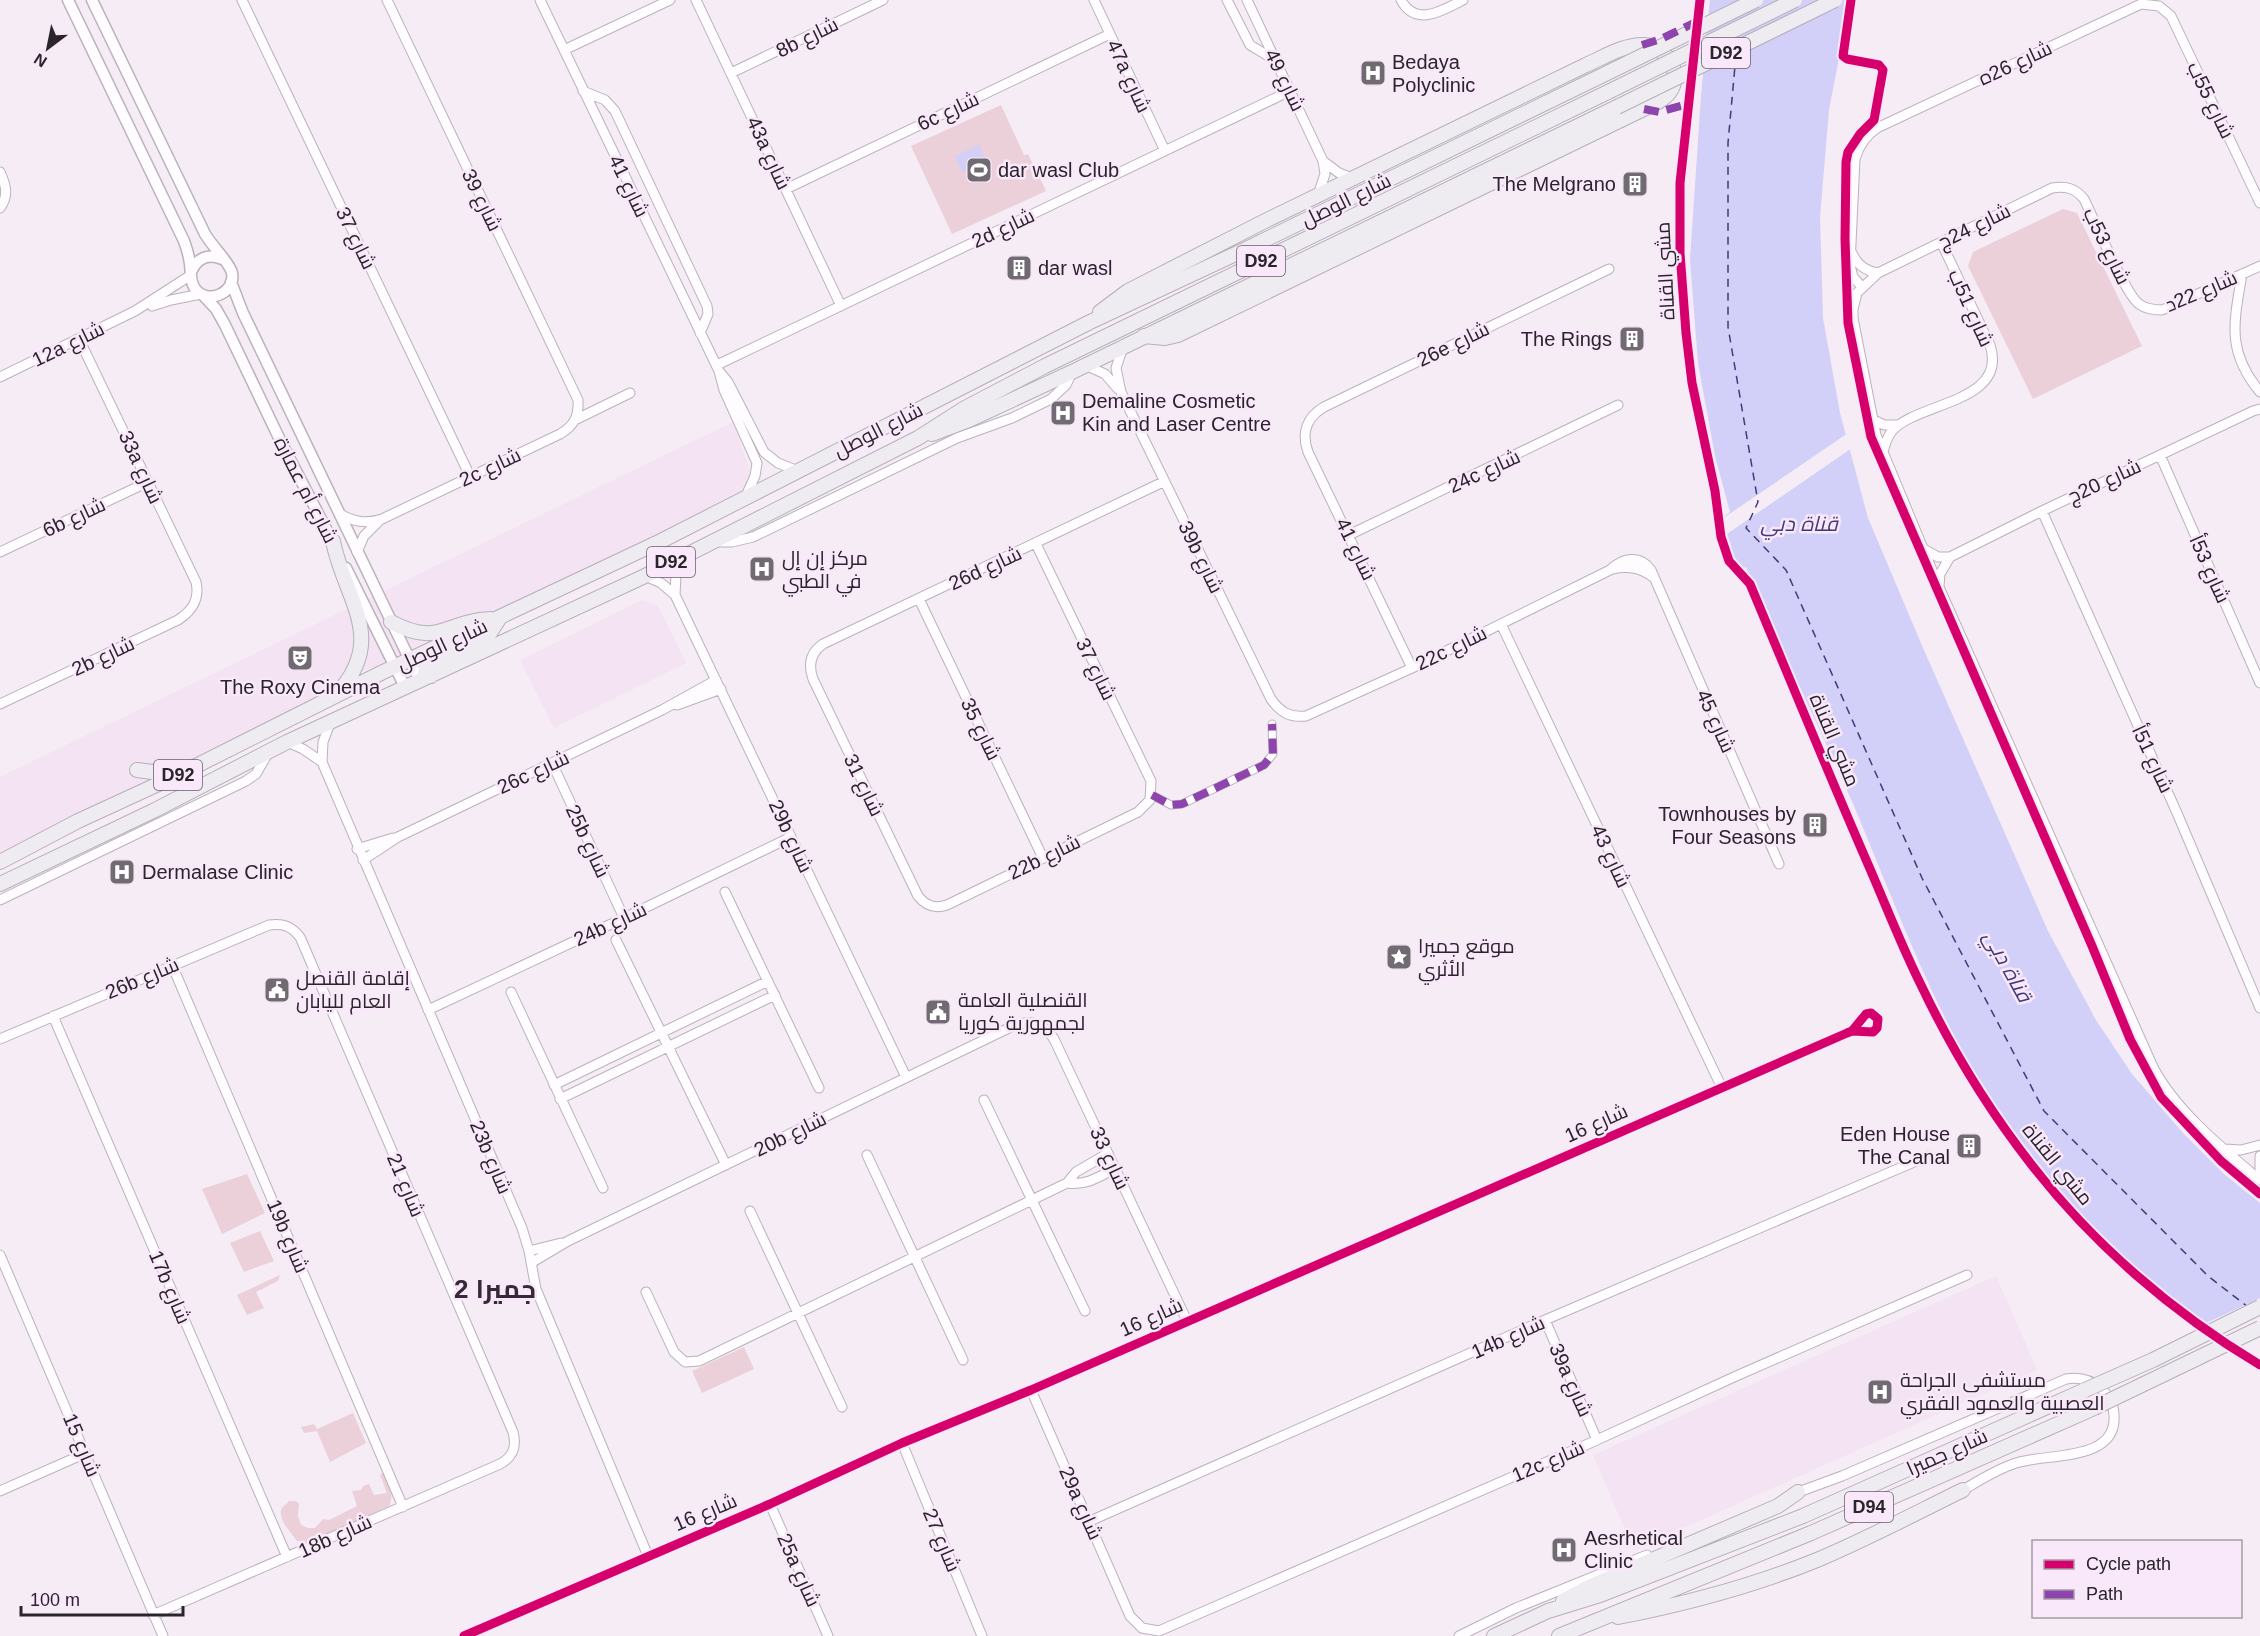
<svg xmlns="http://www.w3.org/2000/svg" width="2260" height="1636" viewBox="0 0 2260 1636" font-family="Helvetica,Cairo,sans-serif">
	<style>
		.built { fill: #f3e3f3 }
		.green { fill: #ebd0d9 }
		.water { fill: #d2cff8 }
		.pier { fill: #f5ecf5 }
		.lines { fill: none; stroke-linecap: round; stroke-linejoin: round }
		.ferry { stroke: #413a7c; stroke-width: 1.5; stroke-dasharray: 8 6; stroke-linecap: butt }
		.pedestrian-casing { stroke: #bab3ba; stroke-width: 9 }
		.minor-casing { stroke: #bab3ba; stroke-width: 11 }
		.tertiary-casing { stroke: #bab3ba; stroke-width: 13 }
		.primary-casing { stroke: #b7afbc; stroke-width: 16 }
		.pedestrian { stroke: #fefcfe; stroke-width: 7 }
		.minor { stroke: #fefcfe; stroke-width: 9 }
		.tertiary { stroke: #fefcfe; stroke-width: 10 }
		.primary { stroke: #eeebf1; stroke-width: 14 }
		.primary-bridge-casing { stroke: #b7afbc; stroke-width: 16; stroke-linecap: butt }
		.primary-bridge { stroke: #eeebf1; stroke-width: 14 }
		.quiet { stroke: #8e44ad; stroke-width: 8; stroke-dasharray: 15 8; stroke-linecap: butt }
		.cycleway-casing { stroke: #f9e8f9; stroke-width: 13 }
		.cycleway { stroke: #d6006c; stroke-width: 9 }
		.labels { text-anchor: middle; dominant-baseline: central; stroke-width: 5; stroke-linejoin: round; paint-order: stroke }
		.shield { fill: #f9e8f9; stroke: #685f69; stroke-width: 1.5 }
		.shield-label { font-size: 18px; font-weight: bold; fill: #2a242b }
		.street-label { font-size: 20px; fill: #2a242b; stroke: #f9e8f9 }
		.poi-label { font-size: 20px; fill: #2a242b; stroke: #f9e8f9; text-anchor: start }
		.water-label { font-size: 21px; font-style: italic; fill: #413a7c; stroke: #f9e8f9 }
		.district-label { font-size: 26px; font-weight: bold; fill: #372a37; stroke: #f9e8f9 }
	</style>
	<rect width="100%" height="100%" fill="#f5ecf5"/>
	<path class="built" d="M733,422L753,479V495L451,636L353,675L331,700L0,861V777Z
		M642,600L658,606L686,663L554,728L520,660Z
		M1996,1276L2037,1370L1634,1550L1593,1455Z"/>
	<path class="green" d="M1001,105L1024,155L1028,154L1046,191L952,234L911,146Z
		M2063,209L2077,213L2142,346L2033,399L1968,266L1973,252Z
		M247,1174L265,1213L222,1234L202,1189Z
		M260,1231L274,1261L244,1272L230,1243Z
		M280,1275L278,1281L256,1292L264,1308L247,1315L237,1295Z
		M744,1347L754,1369L702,1393L692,1371Z
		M353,1413L366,1443L330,1462L317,1431L304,1433L301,1427L314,1424L317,1429Z
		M385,1471C389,1483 395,1494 389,1506L310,1542L297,1541C292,1534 276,1517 282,1508C284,1505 287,1504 289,1501H296L299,1504L298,1516L301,1525L308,1528H315L323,1519L329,1520L357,1506L352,1491L361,1490L363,1486L369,1484L374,1495L387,1493L380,1475Z"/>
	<path class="water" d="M1710,0H1850L1829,110L1820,217L1823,318L1840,413L1868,518L1923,648L2048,931L2096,1020L2132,1074L2183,1133L2224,1174L2260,1203V1362C2201,1324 2144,1279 2093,1230C2052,1192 2015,1139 1986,1092C1931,1004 1894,901 1854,806C1819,726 1780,648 1746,567L1739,570L1722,518L1730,512L1715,456L1698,363L1690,260L1701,96Z
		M979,145L986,161L973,164L972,168L962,172L955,156Z"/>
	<path class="pier" d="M1848,433L1852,448L1724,536L1719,521Z
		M2260,1298V1358L2253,1361L2202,1325Z"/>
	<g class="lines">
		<path class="ferry" d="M1736,55L1728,143V327L1758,502L1746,528L1786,570L1922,878L2044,1111L2208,1276L2248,1307"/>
		<g class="pedestrian-casing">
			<path id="pedestrian" d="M1152,795L1171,805L1182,804L1264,765L1273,754L1272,724"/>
		</g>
		<g class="minor-casing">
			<path id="minor" d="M242,0L470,476
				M540,0L719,371L728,382L764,452L778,463L798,471
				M696,0L841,306
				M1094,0L1165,151
				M1227,0L1250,45L1275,60
				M1247,0L1323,161L1325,174L1318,195
				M1401,0C1416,28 1443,10 1463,0
				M564,50L670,0
				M731,73L883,0
				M583,91L605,100L615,111L707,306L708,314L700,333
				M1323,161L1339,173L1352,178
				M0,172C6,185 9,196 0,208
				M786,189L1110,34
				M1852,253C1857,265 1865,271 1878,273
				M2260,266L2162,310C2154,310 2146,309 2139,304C2125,294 2094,219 2084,199C2075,188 2066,186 2052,188L1878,273L1857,293L1853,309V318L1876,435L1939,587L2153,1067C2176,1111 2223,1149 2260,1180
				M2242,274C2234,322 2226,351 2260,392
				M1862,287L1853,277L1850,265L1855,159C1859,146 1865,136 1877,128L2141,4L2159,6L2171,16L2260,203
				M152,306L171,300L201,294
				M1123,347L1116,368L1121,392L1271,699C1280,712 1290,718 1306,716L1412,668L1610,570C1622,558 1640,554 1651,570L1779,864
				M717,365L1290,91
				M1085,365L1105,374L1118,389
				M719,371L724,390L757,463L755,476L745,498
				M0,377L135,311L191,275
				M1872,419L1884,425H1898
				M575,420L630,393
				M1883,452C1885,444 1887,437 1892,431C1917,402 2009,403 1990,345L1941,242
				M2160,455L2260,683
				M2042,511L2177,813L2260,1008
				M340,514C354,522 366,524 382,519L560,434C574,426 579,416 578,400L387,0
				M1349,535L1618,405
				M717,542H732L753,537L957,438L1012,418L1051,399L1066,385L1072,372
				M1036,544L1151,781L1150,800L1138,812L947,905C935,909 926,906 918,896L813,679C808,665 810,653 823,644L1163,482
				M1922,548L1938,557H1950
				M0,552L148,482
				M357,552L364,536L380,520
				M1612,569C1628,566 1639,567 1653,577
				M645,576L661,583L675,595L906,1077
				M1939,586L1940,574L1950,557L2042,511L2253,411L2260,409
				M675,595L676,574L683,557
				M919,599L1043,858
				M1501,624L1722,1088
				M1412,668L1308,452C1301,433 1307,417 1324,407L1609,269
				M0,704L178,620C192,611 200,600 196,582L79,339
				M677,705L721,689
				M330,723L323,742L322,762L522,1228L529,1251L536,1289L648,1556
				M287,742L303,749L322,762
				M552,763L624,918
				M357,849L393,838
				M363,860L398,837L662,710L716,680
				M725,892L819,1088
				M0,900L246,781L256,774L268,753
				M616,940L726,1165
				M172,965L403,1507
				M511,992L603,1188
				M428,1010L624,918L791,837
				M53,1016L287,1557
				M0,1039L269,925C283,923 291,926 300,937L513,1432C517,1447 513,1457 500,1464L153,1615
				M554,1085L768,981
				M560,1099L775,995
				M984,1100L1085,1311
				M2224,1149L2241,1150L2260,1145
				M867,1155L963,1360
				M2260,1180V1156
				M1067,1183C1085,1186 1099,1177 1114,1169
				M750,1211L842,1407
				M529,1251L561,1243
				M0,1255L163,1636
				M531,1263L568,1241L1013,1026C1031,1019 1044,1023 1054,1039L1187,1321
				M646,1292L674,1352L685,1362L699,1361L1067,1183L1076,1172L1107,1154
				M1545,1320L1597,1440
				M1031,1390L1130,1616L1142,1628L1159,1631L1588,1444L1734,1377L1967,1275
				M902,1443L982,1636
				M0,1491L86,1453
				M1793,1494L1842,1476L2066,1379C2078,1377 2090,1379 2100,1388C2109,1395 2114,1405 2114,1416C2117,1462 2047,1453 2016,1463C1997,1469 1980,1480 1963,1490
				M770,1504L828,1636
				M1090,1521L1545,1320L1928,1156
				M464,1636L770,1504L902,1443L1031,1390L1847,1033L1852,1031L1866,1014L1871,1013L1878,1019L1877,1028L1873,1032L1852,1031
				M1459,1636L1516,1608L1647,1555"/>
		</g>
		<g class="tertiary-casing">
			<path id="tertiary" d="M68,0L184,241C187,249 189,256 190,264C191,272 190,280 194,287C205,306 236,294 232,273C230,263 211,245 205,234L92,0
				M191,272C197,258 208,253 222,259
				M231,282L243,313L420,681
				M203,295L216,309L225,325L281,442L335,546
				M346,568L405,687"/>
		</g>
		<g class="primary-casing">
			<path id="primary" d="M1100,312L1128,291L1265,221L1586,65C1604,57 1625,44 1644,45C1667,46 1684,74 1669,93C1666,97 1661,100 1658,102L1178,335L1165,338L1144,336
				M932,434L969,420L1072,372L1617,107
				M333,541C344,599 389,638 336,695
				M391,622C440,648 444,621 491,619
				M431,676L425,674L426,668L483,639L490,633L499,619
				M137,770L176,775
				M0,862L78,821L178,775L381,673L661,541L1088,323L1242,251L1599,77
				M0,884L153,811L287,742L645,576L918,438L965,408L1045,366L1608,92
				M1563,1601L1589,1587L1778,1506L1798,1492
				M1618,1617C1685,1604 1753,1586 1817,1560C1867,1539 1914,1514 1963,1490
				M1494,1636L1548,1611L1600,1595L1803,1516L2085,1390
				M1559,1636L1811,1533L2094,1408"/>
		</g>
		<use href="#pedestrian" class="pedestrian"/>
		<use href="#minor" class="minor"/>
		<use href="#tertiary" class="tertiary"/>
		<use href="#primary" class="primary"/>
		<g class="primary-bridge-casing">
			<path id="primary-bridge" d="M1599,77L1756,0
				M1608,92L1795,0
				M1617,107L1835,0
				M2085,1390L2153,1360L2260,1307
				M2094,1408L2260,1328"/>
		</g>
		<use href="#primary-bridge" class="primary-bridge"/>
		<path class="quiet" d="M1642,45L1661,39L1698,21
			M1644,109L1659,112L1688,104
			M1152,795L1171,805L1182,804L1264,765L1273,754L1272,724"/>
		<g class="cycleway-casing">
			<path id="cycleway" d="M1700,0L1680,183V253L1686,333L1692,383L1715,491L1721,537L1729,561L1750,584C1789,677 1827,770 1867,862C1885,903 1901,945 1921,985C1951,1048 1988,1109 2031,1164C2093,1244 2173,1313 2260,1365
				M1851,0L1843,56L1847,59L1879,65L1883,70L1874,120L1860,134L1848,152L1846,162L1845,239L1848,323L1871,437L2092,946L2130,1039L2161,1097L2221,1161L2260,1194
				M464,1636L770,1504L902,1443L1031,1390L1847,1033L1852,1031L1866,1014L1871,1013L1878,1019L1877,1028L1873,1032L1852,1031"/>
		</g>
		<use href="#cycleway" class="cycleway"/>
	</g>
	<defs>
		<g id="hospital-square" transform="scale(1.35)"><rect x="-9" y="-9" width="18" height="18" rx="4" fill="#716a72" stroke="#f9e8f9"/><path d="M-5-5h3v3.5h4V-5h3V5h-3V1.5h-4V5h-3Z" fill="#fff"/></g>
		<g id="stadium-square" transform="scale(1.35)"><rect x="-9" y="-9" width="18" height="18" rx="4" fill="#716a72" stroke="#f9e8f9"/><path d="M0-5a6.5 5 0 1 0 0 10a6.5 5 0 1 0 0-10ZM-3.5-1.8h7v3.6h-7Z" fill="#fff"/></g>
		<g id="building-square" transform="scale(1.35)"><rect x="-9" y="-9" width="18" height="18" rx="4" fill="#716a72" stroke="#f9e8f9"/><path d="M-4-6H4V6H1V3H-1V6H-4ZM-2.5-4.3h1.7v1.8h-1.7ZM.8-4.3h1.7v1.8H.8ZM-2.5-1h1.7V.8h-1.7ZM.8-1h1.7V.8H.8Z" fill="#fff"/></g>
		<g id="theatre-square" transform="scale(1.35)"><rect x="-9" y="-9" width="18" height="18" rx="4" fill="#716a72" stroke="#f9e8f9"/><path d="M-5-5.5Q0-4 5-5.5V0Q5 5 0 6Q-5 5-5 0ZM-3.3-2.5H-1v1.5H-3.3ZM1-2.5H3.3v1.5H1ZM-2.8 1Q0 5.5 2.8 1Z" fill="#fff"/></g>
		<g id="sight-square" transform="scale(1.35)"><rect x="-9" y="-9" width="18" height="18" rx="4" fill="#716a72" stroke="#f9e8f9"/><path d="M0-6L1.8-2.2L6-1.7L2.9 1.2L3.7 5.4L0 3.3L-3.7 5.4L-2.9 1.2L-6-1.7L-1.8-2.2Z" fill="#fff"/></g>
		<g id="civic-square" transform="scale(1.35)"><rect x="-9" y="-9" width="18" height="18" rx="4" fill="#716a72" stroke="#f9e8f9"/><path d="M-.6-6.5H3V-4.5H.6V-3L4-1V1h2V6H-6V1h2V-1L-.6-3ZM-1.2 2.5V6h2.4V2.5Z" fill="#fff"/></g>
	</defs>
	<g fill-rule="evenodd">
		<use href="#hospital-square" x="1373" y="73"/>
		<use href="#stadium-square" x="979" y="170"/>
		<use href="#building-square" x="1635" y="184"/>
		<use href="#building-square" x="1019" y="268"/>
		<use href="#building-square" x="1632" y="339"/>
		<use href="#hospital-square" x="1063" y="413"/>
		<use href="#hospital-square" x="762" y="569"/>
		<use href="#theatre-square" x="300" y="658"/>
		<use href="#building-square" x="1815" y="825"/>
		<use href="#hospital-square" x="122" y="872"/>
		<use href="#sight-square" x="1399" y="957"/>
		<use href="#civic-square" x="277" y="990"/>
		<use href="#civic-square" x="938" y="1012"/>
		<use href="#building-square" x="1969" y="1146"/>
		<use href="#hospital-square" x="1880" y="1392"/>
		<use href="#hospital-square" x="1564" y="1550"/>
	</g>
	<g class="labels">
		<g class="shield">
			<rect x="1702" y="38" width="48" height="30" rx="4.5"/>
			<rect x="1237" y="246" width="48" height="30" rx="4.5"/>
			<rect x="647" y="547" width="48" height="30" rx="4.5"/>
			<rect x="154" y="760" width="48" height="30" rx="4.5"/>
			<rect x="1845" y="1492" width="48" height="30" rx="4.5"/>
		</g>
		<g class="shield-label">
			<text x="1726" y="53">D92</text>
			<text x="1261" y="261">D92</text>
			<text x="671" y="562">D92</text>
			<text x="178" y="775">D92</text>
			<text x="1869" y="1507">D94</text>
		</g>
		<g class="street-label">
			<text transform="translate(807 37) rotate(-26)">8b شارع</text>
			<text transform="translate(2015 63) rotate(-25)">شارع 26ه</text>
			<text transform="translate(1129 76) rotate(65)">47a شارع</text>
			<text transform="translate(1285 80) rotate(64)">شارع 49</text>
			<text transform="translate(2211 100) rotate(64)">شارع 55ب</text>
			<text transform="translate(948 111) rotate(-25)">6c شارع</text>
			<text transform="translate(769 153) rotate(65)">43a شارع</text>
			<text transform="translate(629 186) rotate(64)">شارع 41</text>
			<text transform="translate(482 200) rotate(64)">شارع 39</text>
			<text transform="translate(1346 200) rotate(-26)">شارع الوصل</text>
			<text transform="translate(1974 226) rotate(-26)">شارع 24ج</text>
			<text transform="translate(1003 228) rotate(-25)">2d شارع</text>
			<text transform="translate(356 238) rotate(64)">شارع 37</text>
			<text transform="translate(2107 246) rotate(64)">شارع 53ب</text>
			<text transform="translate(1665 271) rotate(-93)">مشي القناة</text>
			<text transform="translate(2201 291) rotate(-23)">شارع 22د</text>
			<text transform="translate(1971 308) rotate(66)">شارع 51ب</text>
			<text transform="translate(68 344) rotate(-26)">12a شارع</text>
			<text transform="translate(1453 344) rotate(-26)">26e شارع</text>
			<text transform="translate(878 430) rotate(-27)">شارع الوصل</text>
			<text transform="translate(141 467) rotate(65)">33a شارع</text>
			<text transform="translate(490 467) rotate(-25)">2c شارع</text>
			<text transform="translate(1484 471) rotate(-25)">24c شارع</text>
			<text transform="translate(2104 481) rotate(-25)">شارع 20ج</text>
			<text transform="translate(306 490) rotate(63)">شارع أم عمارة</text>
			<text transform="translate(74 517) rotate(-25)">6b شارع</text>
			<text transform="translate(1356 549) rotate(64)">شارع 41</text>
			<text transform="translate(1201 557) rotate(64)">39b شارع</text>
			<text transform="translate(985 568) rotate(-25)">26d شارع</text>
			<text transform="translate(2210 569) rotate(66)">شارع 53أ</text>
			<text transform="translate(442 645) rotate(-25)">شارع الوصل</text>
			<text transform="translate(1451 648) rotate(-26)">22c شارع</text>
			<text transform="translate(103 656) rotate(-25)">2b شارع</text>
			<text transform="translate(1096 669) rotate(64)">شارع 37</text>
			<text transform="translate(1716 721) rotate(66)">شارع 45</text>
			<text transform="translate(981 729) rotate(64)">شارع 35</text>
			<text transform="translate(1835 740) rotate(67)">مشي القناة</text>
			<text transform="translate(2153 759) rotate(65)">شارع 51أ</text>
			<text transform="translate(533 772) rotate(-25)">26c شارع</text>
			<text transform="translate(864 785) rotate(64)">شارع 31</text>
			<text transform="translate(791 836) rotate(65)">29b شارع</text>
			<text transform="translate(588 841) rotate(65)">25b شارع</text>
			<text transform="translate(1611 856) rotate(65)">شارع 43</text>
			<text transform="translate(1044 857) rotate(-26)">22b شارع</text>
			<text transform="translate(610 924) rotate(-25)">24b شارع</text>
			<text transform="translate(142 978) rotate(-23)">26b شارع</text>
			<text transform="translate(1596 1123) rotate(-24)">شارع 16</text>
			<text transform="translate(790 1134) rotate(-26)">20b شارع</text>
			<text transform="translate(491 1157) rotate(67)">23b شارع</text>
			<text transform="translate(1110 1158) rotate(65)">شارع 33</text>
			<text transform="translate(2058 1164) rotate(51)">مشي القناة</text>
			<text transform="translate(406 1185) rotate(67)">شارع 21</text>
			<text transform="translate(288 1236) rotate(67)">19b شارع</text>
			<text transform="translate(170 1287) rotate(67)">17b شارع</text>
			<text transform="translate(1151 1317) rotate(-24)">شارع 16</text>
			<text transform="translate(1508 1337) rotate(-24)">14b شارع</text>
			<text transform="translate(1571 1380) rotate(66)">39a شارع</text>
			<text transform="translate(82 1445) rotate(67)">شارع 15</text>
			<text transform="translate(1947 1452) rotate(-24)">شارع جميرا</text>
			<text transform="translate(1548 1461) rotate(-23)">12c شارع</text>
			<text transform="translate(1081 1503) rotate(66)">29a شارع</text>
			<text transform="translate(705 1512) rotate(-23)">شارع 16</text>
			<text transform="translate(335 1536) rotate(-24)">18b شارع</text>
			<text transform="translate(942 1540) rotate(67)">شارع 27</text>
			<text transform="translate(799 1570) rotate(66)">25a شارع</text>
		</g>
		<g class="poi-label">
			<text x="1392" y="62">Bedaya<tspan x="1392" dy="23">Polyclinic</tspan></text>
			<text x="998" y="170">dar wasl Club</text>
			<text x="1616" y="184" text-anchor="end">The Melgrano</text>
			<text x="1038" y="268">dar wasl</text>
			<text x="1612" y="339" text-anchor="end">The Rings</text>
			<text x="1082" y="401">Demaline Cosmetic<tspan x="1082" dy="23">Kin and Laser Centre</tspan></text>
			<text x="782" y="558">مركز إن إل<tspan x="782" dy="23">في الطبي</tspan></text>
			<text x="300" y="687" text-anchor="middle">The Roxy Cinema</text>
			<text x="1796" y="814" text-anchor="end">Townhouses by<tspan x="1796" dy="23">Four Seasons</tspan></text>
			<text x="142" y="872">Dermalase Clinic</text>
			<text x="1418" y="946">موقع جميرا<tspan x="1418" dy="23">الأثري</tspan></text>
			<text x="296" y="978">إقامة القنصل<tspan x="296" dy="23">العام لليابان</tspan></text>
			<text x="958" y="1000">القنصلية العامة<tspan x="958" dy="23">لجمهورية كوريا</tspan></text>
			<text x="1950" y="1134" text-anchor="end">Eden House<tspan x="1950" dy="23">The Canal</tspan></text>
			<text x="1900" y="1380">مستشفى الجراحة<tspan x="1900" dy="23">العصبية والعمود الفقري</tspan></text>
			<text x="1584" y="1538">Aesrhetical<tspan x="1584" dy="23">Clinic</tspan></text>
		</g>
		<g class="water-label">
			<text x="1799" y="523">قناة دبي</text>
			<text transform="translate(2008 966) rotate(61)">قناة دبي</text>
		</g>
		<g class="district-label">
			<text x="495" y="1289">جميرا 2</text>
		</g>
	</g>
	<rect x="2032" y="1540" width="210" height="78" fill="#f9e8f9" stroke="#a69aa7" stroke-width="1.5"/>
	<rect x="2044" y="1560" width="30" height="9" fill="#d6006c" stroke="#a69aa7" stroke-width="1.5"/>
	<text x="2086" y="1570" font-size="18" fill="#2a242b">Cycle path</text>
	<rect x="2044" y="1590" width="30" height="9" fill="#8e44ad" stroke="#a69aa7" stroke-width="1.5"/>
	<text x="2086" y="1600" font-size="18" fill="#2a242b">Path</text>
	<g transform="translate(48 48) rotate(212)" stroke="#f9e8f9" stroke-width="4.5" paint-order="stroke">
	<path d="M0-4.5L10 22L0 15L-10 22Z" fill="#2a242b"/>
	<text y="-9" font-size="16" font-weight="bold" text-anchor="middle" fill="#2a242b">N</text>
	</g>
	<path d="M21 1606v9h162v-9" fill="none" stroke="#2a242b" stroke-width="3"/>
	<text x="30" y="1606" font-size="18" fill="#2a242b" stroke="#f9e8f9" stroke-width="4.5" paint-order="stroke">100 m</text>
</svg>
